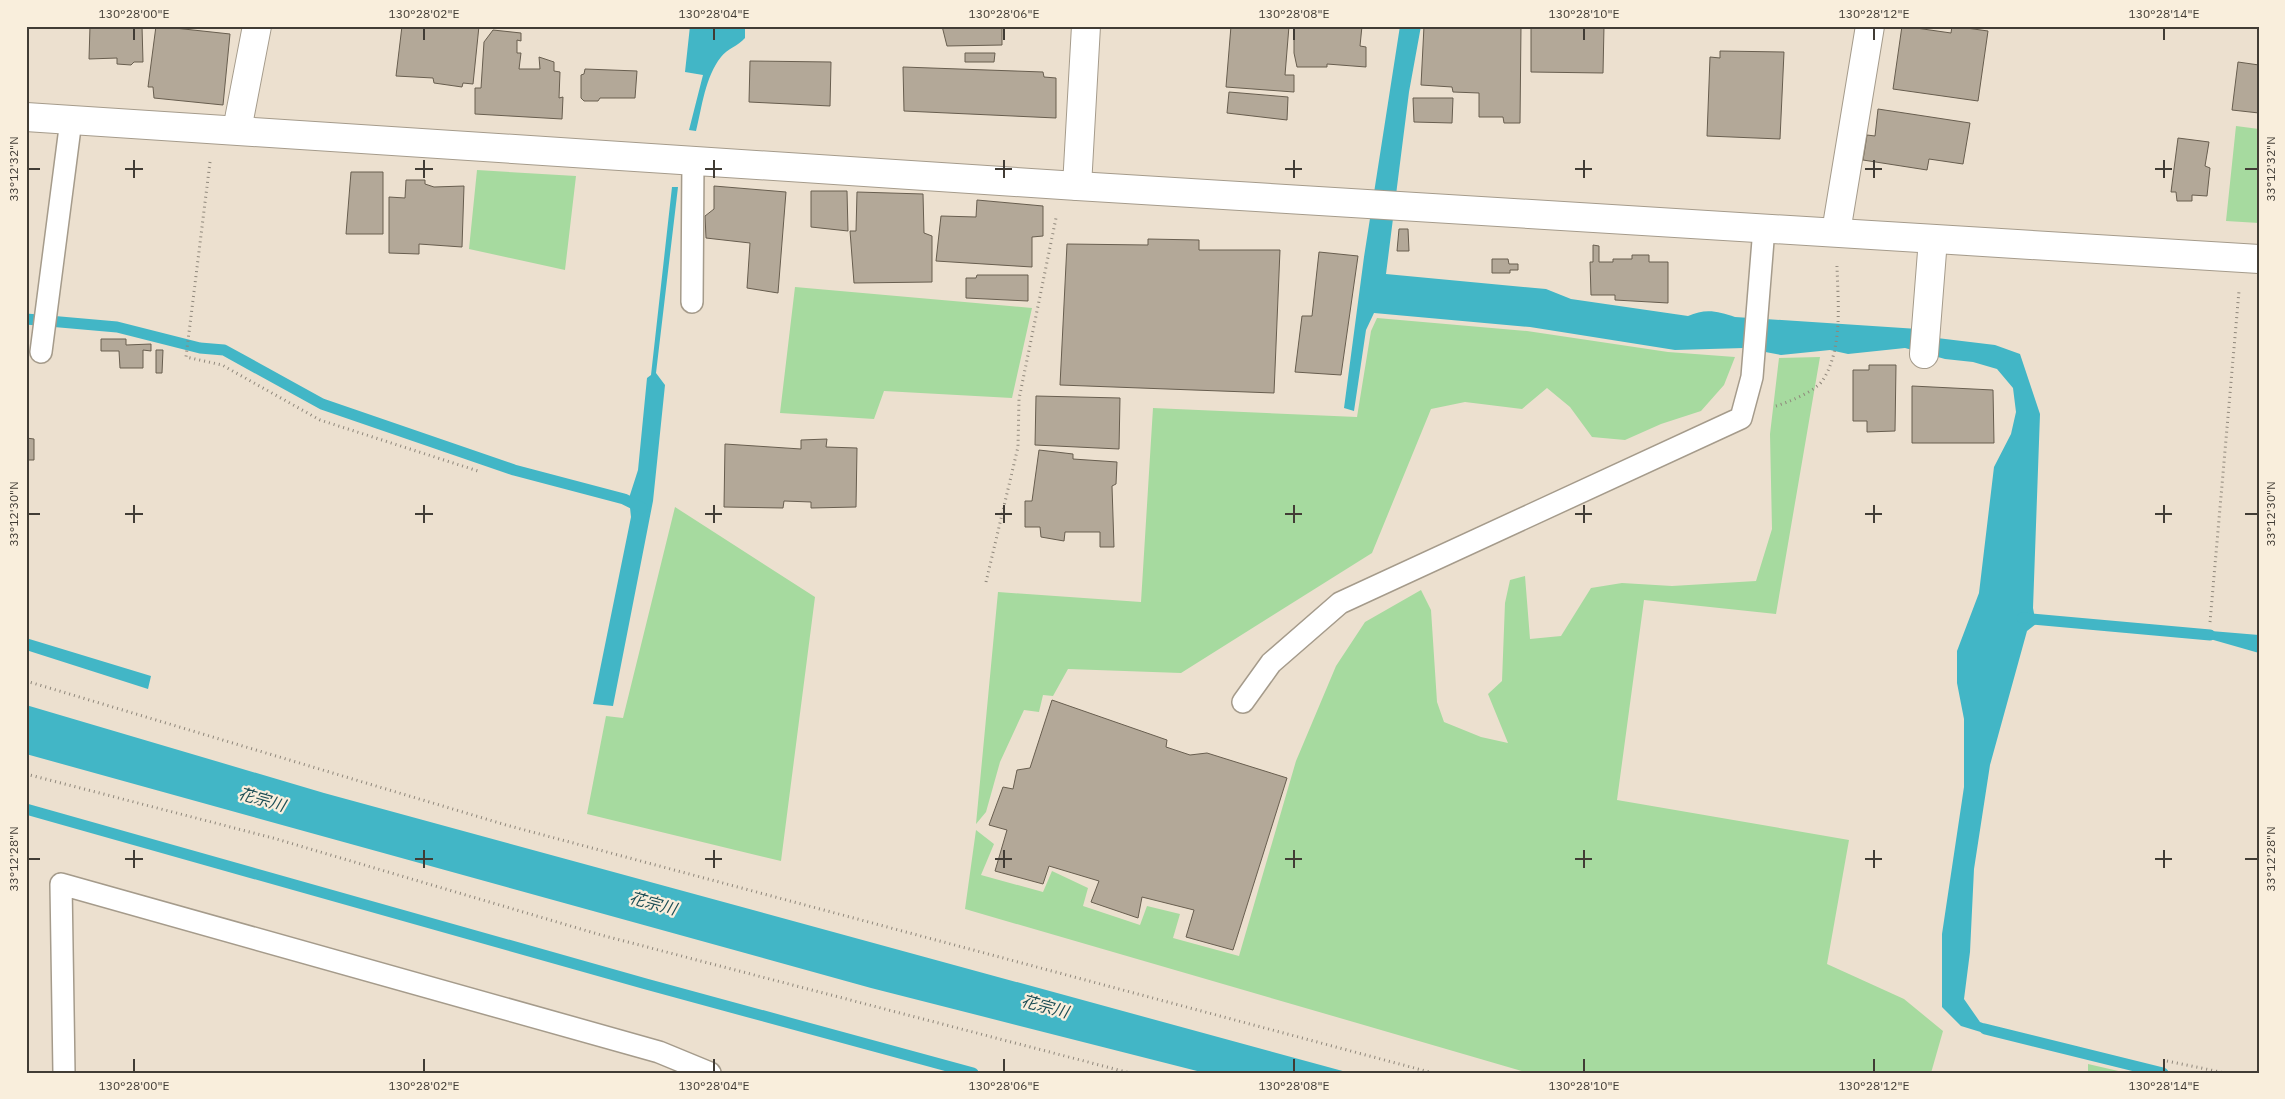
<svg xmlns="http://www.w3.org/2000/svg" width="2285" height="1099" viewBox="0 0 2285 1099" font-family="'IBM Plex Sans','Noto Sans JP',sans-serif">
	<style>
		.green { fill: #a6da9f }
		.water { fill: #42b6c6 }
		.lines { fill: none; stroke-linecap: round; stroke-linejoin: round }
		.stream { stroke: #42b6c6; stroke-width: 11 }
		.building { fill: #b3a898; stroke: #685e4f }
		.lane-casing { stroke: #a59b8b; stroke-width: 24 }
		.street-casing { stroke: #a59b8b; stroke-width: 30 }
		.secondary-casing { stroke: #a59b8b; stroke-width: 30 }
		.path { stroke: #8f877b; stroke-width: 3; stroke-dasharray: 1 4; stroke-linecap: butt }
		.lane { stroke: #fff; stroke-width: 21 }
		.street { stroke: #fff; stroke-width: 28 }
		.secondary { stroke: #fff; stroke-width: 28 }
		.ticks { fill: none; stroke: #413c35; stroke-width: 2 }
		.labels { text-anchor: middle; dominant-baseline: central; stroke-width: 4.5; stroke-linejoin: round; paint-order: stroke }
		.water-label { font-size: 16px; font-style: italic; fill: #1d4e55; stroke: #f9eedc }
		.neatline { fill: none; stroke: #413c35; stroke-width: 2 }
		.ticks-label { font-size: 12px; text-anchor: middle; fill: #413c35 }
	</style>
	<rect width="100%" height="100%" fill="#ece0cf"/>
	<path class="green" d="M2236,126L2259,129V223L2226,221Z
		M477,170L576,176L565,270L469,249Z
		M795,287L1032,308L1012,398L884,391L874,419L780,413Z
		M1377,318L1527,331L1668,352L1735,357L1724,385L1701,411L1661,424L1625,440L1592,437L1570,407L1547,388L1522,409L1465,402L1431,409L1372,553L1181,673L1068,669L1053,696L1043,695L1039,712L1024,710L1000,762L986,812L976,824L998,592L1141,602L1153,408L1357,417L1371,331Z
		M1820,357L1776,614L1644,600L1617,800L1849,840L1827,964L1904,999L1943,1031L1931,1073H1529L965,909L976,830L994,844L981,875L1043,892L1052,871L1088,888L1083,906L1140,925L1147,906L1180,914L1173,938L1239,956L1296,761L1336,666L1365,622L1421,590L1431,610L1437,702L1444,722L1481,737L1508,743L1488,694L1502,681L1505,603L1510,580L1525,576L1530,639L1561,636L1591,588L1622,583L1672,586L1756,581L1772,529L1770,434L1779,358Z
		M675,507L815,597L781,861L587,814L606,716L623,718Z
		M2088,1064L2127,1073H2088Z"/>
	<path class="water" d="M690,26H742L745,29V38C738,46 727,49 721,57C705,77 702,107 696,131L689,130L703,75L685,72Z
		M1400,26H1421L1409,92L1386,274L1546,289L1571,299L1688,316C1705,308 1718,311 1735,317L1918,329L1937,338L1995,345L2020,354L2040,414L2033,608L2036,624L2027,631L1990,765L1974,869L1970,952L1964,999L1980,1022L1999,1029L1997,1037L1961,1026L1942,1007V934L1964,787V719L1957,683V651L1979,593L1994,467L2011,434L2016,412L2013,388L1997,369L1973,362L1945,359L1905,348L1848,354L1830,350L1781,355L1744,348L1675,350L1530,327L1374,313L1366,330L1354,411L1344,408L1364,257Z
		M672,187H678L656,373L665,385L653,501L613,706L593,704L631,517L629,498L638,470L647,378L651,375Z
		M2199,630L2259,635V653L2196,635Z
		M26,638L151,676L148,689L26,650Z
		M26,705L324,793L1350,1073H1205L871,988L26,754Z"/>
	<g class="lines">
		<path class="stream" d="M26,319L117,327L200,348L224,350L322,404L514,470L624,499L642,508
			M2022,618L2210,635
			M26,809L646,984L973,1073
			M1985,1029L2163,1073"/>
	</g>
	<path class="building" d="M90,26H142L143,62H134L131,65L117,64V58L89,59Z
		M156,26L230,34L223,105L154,98L153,87H148Z
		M402,26H479L473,84L463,83L462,87L434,83L433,78L396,76Z
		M942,26H1002V45L947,46Z
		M1231,26H1289L1285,75H1294V92L1226,87Z
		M1294,26H1362L1360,46L1366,47V67L1327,64V67H1297L1294,53Z
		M1424,26L1521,27L1520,123H1504L1503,117H1479V93L1453,92L1452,87L1421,85Z
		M1531,26H1604L1603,73L1531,72Z
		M1902,26L1951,33L1952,26L1988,31L1978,101L1893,89Z
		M493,30L521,33V41L517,40V53H521L519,69H540L539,57L554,62V71L560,72L559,98L563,97L562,119L475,114V88H481L484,42Z
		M1720,51L1784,52L1780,139L1707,136L1710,57L1720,58Z
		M965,53H995L994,62H965Z
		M750,61L831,62L830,106L749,102Z
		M2238,62L2259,65V113L2232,110Z
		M903,67L1043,72L1044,77L1056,78V118L904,111Z
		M585,69L637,71L635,98H600L598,101H584L581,98V75L584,74Z
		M1229,92L1288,97L1287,120L1227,113Z
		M1413,98H1453L1452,123L1414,122Z
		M1878,109L1970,123L1963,164L1929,159L1927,170L1863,160L1867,135L1875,136Z
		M2178,138L2209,142L2205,166L2210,168L2207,196L2192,195V201H2177L2176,192H2171Z
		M351,172H383V234H346Z
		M406,180H425V184L434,187L464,186L462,247L419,244V254L389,253V197L405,198Z
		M714,186L786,192L778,293L747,288L750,243L706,238L705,216L714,209Z
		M811,191H847L848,231L811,227Z
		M857,192L923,194L924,233L932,236V282L854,283L850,231H856Z
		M977,200L1043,206V236L1032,237V267L936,261L941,216L976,217Z
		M1399,229H1408L1409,251H1397Z
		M1148,239L1199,240V250H1280L1274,393L1060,385L1067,244L1148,245Z
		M1593,245L1599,246V262H1613V259H1632V255H1649V262H1668V303L1615,300V295H1591L1590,262H1593Z
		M1319,252L1358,256L1341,375L1295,372L1302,316H1312Z
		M1492,259H1508L1509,264H1518V270H1510V273H1492Z
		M977,275H1028V301L966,298V278H976Z
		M101,339H126V345L151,344V351L143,350V368H120L119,351H101Z
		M156,350H163L162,373H156Z
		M1869,365H1896L1895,431L1867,432V421H1853V370H1869Z
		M1912,386L1993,390L1994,443H1912Z
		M1036,396L1120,398L1119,449L1035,445Z
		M26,438L34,439V460H26Z
		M827,439L826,447L857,448L856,507L811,508V502L784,501L783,508L724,507L725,444L801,449V440Z
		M1039,450L1073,454V459L1117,462L1116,484L1112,486L1114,547H1100V532H1065L1064,541L1041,537L1040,527H1025V501H1032Z
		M1052,700L1167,740L1166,747L1190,755L1207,753L1287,778L1233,950L1186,937L1194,910L1142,897L1138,918L1091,902L1099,881L1049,866L1043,884L995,871L1007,830L989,825L1003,787L1013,789L1017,770L1030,768Z"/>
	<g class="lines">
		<g class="lane-casing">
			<path id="lane" d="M692,302L693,160
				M41,352L71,120
				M1243,702L1271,663L1340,603L1741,418L1752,377L1764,228
				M64,1073L61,884L659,1052L710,1073"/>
		</g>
		<g class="street-casing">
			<path id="street" d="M237,130L257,26
				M1077,186L1086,26
				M1836,232L1870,26
				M1924,354L1933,239"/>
		</g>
		<g class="secondary-casing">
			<path id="secondary" d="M26,117L1077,186L2259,259"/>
		</g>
		<path class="path" d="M210,162L186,357L222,365L320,420L478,471
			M1776,406C1789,402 1816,391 1823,380C1843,348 1838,302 1837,266
			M986,582L1018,447L1019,399L1056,218
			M2210,622L2239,291
			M26,681L506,825L1433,1073
			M26,774L273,838L601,935L1130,1073
			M2167,1061L2225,1073"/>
		<use href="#lane" class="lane"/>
		<use href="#street" class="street"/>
		<use href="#secondary" class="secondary"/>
	</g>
	<path class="ticks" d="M134,28V40M424,28V40M714,28V40M1004,28V40M1294,28V40M1584,28V40M1874,28V40M2164,28V40M134,160V178M424,160V178M714,160V178M1004,160V178M1294,160V178M1584,160V178M1874,160V178M2164,160V178M28,169H40M125,169H143M415,169H433M705,169H722M995,169H1012M1285,169H1302M1575,169H1592M1865,169H1882M2155,169H2172M2245,169H2258M134,505V523M424,505V523M714,505V523M1004,505V523M1294,505V523M1584,505V523M1874,505V523M2164,505V523M28,514H40M125,514H143M415,514H433M705,514H722M995,514H1012M1285,514H1302M1575,514H1592M1865,514H1882M2155,514H2172M2245,514H2258M134,850V868M424,850V868M714,850V868M1004,850V868M1294,850V868M1584,850V868M1874,850V868M2164,850V868M28,859H40M125,859H143M415,859H433M705,859H722M995,859H1012M1285,859H1302M1575,859H1592M1865,859H1882M2155,859H2172M2245,859H2258M134,1059V1072M424,1059V1072M714,1059V1072M1004,1059V1072M1294,1059V1072M1584,1059V1072M1874,1059V1072M2164,1059V1072"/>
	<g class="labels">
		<g class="water-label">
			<text transform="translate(262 799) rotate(16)">花宗川</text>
			<text transform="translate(653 903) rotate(15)">花宗川</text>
			<text transform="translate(1045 1006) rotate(15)">花宗川</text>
		</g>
	</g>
	<rect width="2285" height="1099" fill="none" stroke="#f9eedc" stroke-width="55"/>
	<rect x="28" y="28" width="2230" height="1044" class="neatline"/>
	<g class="ticks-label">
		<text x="134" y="18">130°28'00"E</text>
		<text x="424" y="18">130°28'02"E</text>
		<text x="714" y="18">130°28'04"E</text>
		<text x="1004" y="18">130°28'06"E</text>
		<text x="1294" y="18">130°28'08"E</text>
		<text x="1584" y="18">130°28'10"E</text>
		<text x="1874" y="18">130°28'12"E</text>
		<text x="2164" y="18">130°28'14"E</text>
		<text transform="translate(14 169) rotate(-90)" y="4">33°12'32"N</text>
		<text transform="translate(2271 169) rotate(-90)" y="4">33°12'32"N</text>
		<text transform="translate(14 514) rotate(-90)" y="4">33°12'30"N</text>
		<text transform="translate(2271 514) rotate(-90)" y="4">33°12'30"N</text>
		<text transform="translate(14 859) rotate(-90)" y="4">33°12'28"N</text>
		<text transform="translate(2271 859) rotate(-90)" y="4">33°12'28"N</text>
		<text x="134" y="1090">130°28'00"E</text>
		<text x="424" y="1090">130°28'02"E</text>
		<text x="714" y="1090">130°28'04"E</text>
		<text x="1004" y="1090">130°28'06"E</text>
		<text x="1294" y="1090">130°28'08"E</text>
		<text x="1584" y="1090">130°28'10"E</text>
		<text x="1874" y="1090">130°28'12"E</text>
		<text x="2164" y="1090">130°28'14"E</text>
	</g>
</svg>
